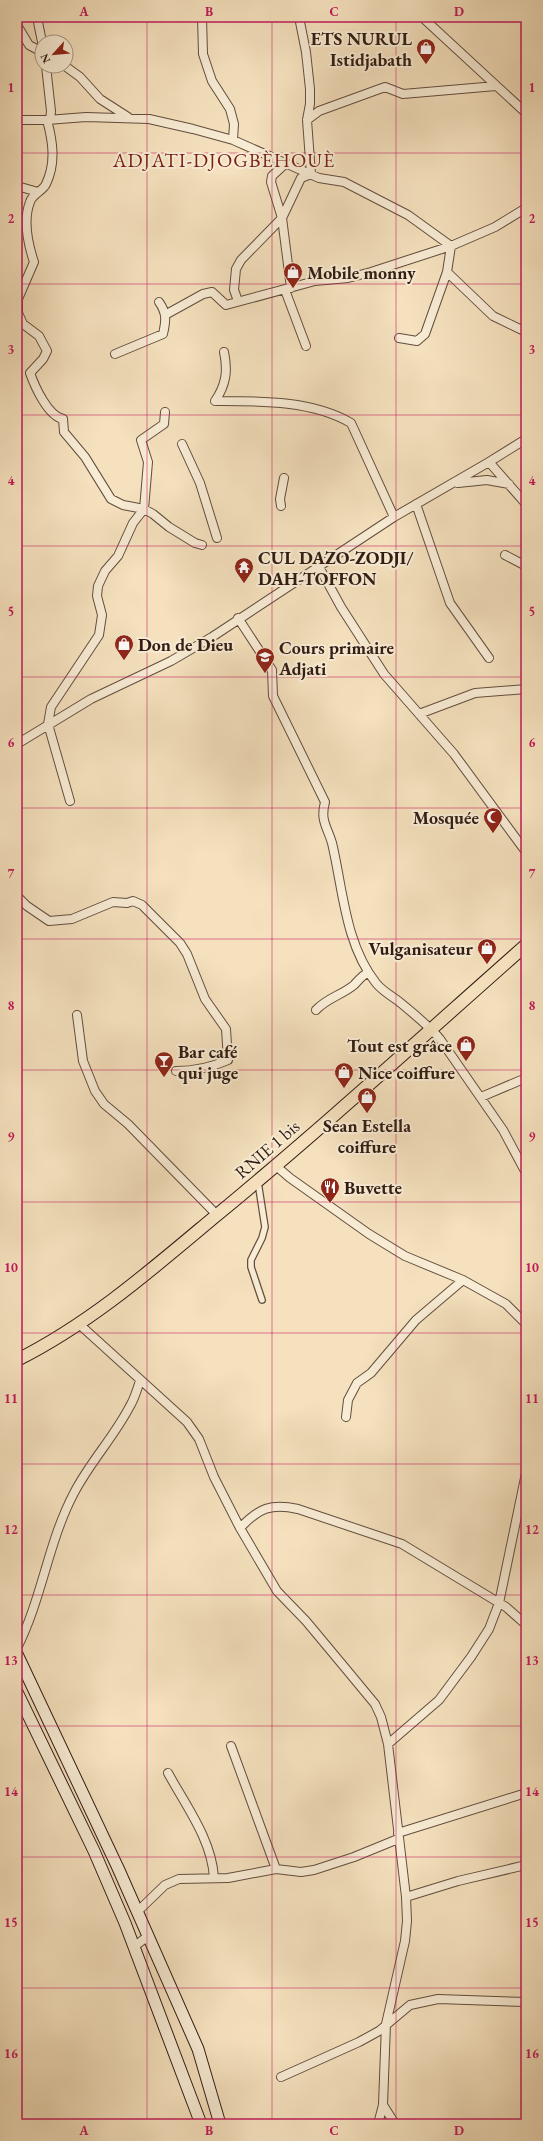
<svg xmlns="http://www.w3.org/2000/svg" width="543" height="2141" viewBox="0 0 543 2141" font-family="'EB Garamond',serif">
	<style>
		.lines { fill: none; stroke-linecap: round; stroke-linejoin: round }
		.pedestrian-casing { stroke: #634d3e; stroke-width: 8 }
		.minor-casing { stroke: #634d3e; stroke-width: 10 }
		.secondary-casing { stroke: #321c13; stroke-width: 13 }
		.primary-casing { stroke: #321c13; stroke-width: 14 }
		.pedestrian { stroke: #f8ecd5; stroke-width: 5.5 }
		.minor { stroke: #f8ecd5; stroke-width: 8 }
		.secondary { stroke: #f8ecd5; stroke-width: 11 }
		.primary { stroke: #f5e1be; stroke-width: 12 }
		.grid { fill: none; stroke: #c2185b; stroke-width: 1; stroke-opacity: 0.55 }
		.labels { text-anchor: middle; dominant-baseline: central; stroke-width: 4; stroke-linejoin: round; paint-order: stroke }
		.poi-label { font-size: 18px; font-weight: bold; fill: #321c13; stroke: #f8ecd5; text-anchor: start }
		.street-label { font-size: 18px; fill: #321c13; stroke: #f8ecd5 }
		.quarter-label { font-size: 20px; letter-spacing: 1px; fill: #7a1f14; stroke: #f8ecd5 }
		.neatline { fill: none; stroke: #c2185b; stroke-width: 1.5 }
		.grid-label { font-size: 13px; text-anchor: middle; font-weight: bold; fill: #c2185b }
	</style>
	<rect width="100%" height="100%" fill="#f5e1be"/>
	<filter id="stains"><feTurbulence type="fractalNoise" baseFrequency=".005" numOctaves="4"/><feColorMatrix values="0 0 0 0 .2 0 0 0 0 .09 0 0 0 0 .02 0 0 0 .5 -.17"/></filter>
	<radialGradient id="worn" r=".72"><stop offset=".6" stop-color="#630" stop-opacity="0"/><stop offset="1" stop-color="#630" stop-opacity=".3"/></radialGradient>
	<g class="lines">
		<g class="pedestrian-casing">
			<path id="pedestrian" d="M258,1182L265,1227L262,1238L251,1260V1267L262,1300"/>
		</g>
		<g class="minor-casing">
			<path id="minor" d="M37,17L42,42
				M202,17L203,54L212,81L230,109L234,124L233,140
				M422,17L526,113
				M17,25L29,45L42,52
				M46,66L51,111L50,120
				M65,66L80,77L100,99L128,117
				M17,120H47L86,117L149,119L193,129L233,140L319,178L344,182L408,215L451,246L447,272L425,334L417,341L399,338
				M47,120C53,142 56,163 46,184C43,191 32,194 30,202C23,220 28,244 34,262L18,299V313L23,324L39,336L47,351L43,359L30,373C35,387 48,416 63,419L64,432L85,457L111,499L123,505L144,509L153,514L169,527L195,543L202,545
				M307,120L319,111L385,87L403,94L496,86
				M285,164L272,176L271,182L282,218L291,288
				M17,186L38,192
				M447,272L493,316L526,332
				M285,290L306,346
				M238,301L234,290L236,269L241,260L282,218L301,178L311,174L307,120L310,104V89L306,52L299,17
				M165,315L203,294L212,292L226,305L315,281L348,278L371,272L451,246L495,227L526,208
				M115,354L163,334C166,321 167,313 159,302
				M215,401C259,401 312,400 351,423L394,517
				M215,401C226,385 228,371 224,352
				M182,444L200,483L217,538
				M489,462L526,504
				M458,483L487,480L509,484
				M416,504L450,603L489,658
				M281,506L280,499L284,478
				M505,555L526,566
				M318,565L341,607L384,674L454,754L526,852
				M238,618L272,670L273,696L325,802C320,821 327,826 332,843C343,889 345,944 376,983C383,992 394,997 402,1004C415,1015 429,1026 440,1039L503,1130L526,1173
				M419,714L475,693L526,689
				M17,744L91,699L171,661L212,637L394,517L489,462L526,439
				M70,801L48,724L51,707L99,635L102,615L97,596L98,586L105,571L118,556L133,523L144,509L148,462L141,440L164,424L165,412
				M17,896L27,906L49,921L72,919L113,902L127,903L133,901L142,905L180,943L187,954L205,999L226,1029L228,1060C210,1068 195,1071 176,1071
				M316,1010C327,998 342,995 354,985C359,980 362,975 368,973
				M77,1015L83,1061L95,1091L104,1104L128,1124L217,1215
				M481,1097L526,1078
				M276,1166L290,1178L369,1234L405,1256L463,1280L506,1304L526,1324
				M79,1324L187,1422L199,1439L214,1477L240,1528L277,1591L306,1621L346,1669L375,1704L381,1717L388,1744L406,1897L407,1921L405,1941L386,2024L383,2105L378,2124
				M346,1417L348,1400L357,1383L371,1373L416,1320L463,1280
				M240,1528C259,1508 271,1503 298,1509L402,1544L506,1607L523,1622L526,1623
				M17,1648C42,1599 48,1542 74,1493C90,1462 114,1437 130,1406C135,1398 137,1389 140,1381
				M388,1744L439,1700L471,1657L489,1629L499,1603L526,1473
				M231,1746L276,1869
				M168,1773C186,1806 212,1840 214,1878
				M398,1833L526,1793
				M406,1897L458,1881L526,1865
				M137,1912L165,1885L179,1879L228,1878L276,1869L301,1872L314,1870L354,1857L398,1839
				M135,1946L148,1936
				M281,2077L359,2042L379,2031L410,2005L438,1999L526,2002
				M383,2105L395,2124
				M523,2124L526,2119"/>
		</g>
		<g class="secondary-casing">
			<path id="secondary" d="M17,1654L118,1868L198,2049L220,2124
				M17,1692L94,1851L125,1923L201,2124"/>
		</g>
		<g class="primary-casing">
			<path id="primary" d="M17,1360C89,1324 150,1271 212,1219C319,1131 422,1037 526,945"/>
		</g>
		<use href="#pedestrian" class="pedestrian"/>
		<use href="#minor" class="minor"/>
		<use href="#secondary" class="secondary"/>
		<use href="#primary" class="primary"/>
	</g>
	<path class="grid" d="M147,17V2124M272,17V2124M396,17V2124M17,153H526M17,284H526M17,415H526M17,546H526M17,677H526M17,808H526M17,939H526M17,1070H526M17,1202H526M17,1333H526M17,1464H526M17,1595H526M17,1726H526M17,1857H526M17,1988H526"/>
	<defs>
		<g id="shop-pin" transform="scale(1)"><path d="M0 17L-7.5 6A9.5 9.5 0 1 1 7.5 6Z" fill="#8f2418" stroke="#f8ecd5"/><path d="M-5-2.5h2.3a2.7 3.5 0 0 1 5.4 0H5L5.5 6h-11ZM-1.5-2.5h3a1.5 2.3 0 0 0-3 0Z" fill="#fff"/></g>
		<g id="temple-pin" transform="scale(1)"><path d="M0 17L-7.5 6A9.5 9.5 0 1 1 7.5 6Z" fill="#8f2418" stroke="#f8ecd5"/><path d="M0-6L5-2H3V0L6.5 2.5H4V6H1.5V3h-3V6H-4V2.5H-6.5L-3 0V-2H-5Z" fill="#fff"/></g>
		<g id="school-pin" transform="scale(1)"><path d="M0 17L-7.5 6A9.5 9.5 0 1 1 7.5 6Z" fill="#8f2418" stroke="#f8ecd5"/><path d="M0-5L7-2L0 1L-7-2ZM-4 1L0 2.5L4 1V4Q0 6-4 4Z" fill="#fff"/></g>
		<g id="mosque-pin" transform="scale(1)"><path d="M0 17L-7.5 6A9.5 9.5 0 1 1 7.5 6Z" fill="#8f2418" stroke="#f8ecd5"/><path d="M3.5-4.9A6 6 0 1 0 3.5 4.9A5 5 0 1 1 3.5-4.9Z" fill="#fff"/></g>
		<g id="bar-pin" transform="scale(1)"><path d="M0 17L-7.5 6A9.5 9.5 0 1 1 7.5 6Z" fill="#8f2418" stroke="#f8ecd5"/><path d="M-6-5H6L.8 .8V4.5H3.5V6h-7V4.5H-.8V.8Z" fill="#fff"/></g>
		<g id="restaurant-pin" transform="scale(1)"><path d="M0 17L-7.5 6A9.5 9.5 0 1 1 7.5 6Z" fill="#8f2418" stroke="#f8ecd5"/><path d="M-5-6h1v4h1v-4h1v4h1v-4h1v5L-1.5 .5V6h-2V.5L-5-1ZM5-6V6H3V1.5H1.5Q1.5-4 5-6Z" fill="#fff"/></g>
	</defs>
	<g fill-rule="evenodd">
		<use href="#shop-pin" x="426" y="48"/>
		<use href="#shop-pin" x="293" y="272"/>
		<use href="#temple-pin" x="244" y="567"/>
		<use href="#shop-pin" x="124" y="644"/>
		<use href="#school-pin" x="265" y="657"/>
		<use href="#mosque-pin" x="493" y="817"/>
		<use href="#shop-pin" x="487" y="948"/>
		<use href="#shop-pin" x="466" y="1045"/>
		<use href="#bar-pin" x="164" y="1061"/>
		<use href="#shop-pin" x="344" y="1072"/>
		<use href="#shop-pin" x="367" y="1097"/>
		<use href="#restaurant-pin" x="330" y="1187"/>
	</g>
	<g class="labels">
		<g class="poi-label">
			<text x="412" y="38" text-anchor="end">ETS NURUL<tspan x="412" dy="21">Istidjabath</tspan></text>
			<text x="307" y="272">Mobile monny</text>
			<text x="258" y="557">CUL DAZO-ZODJI/<tspan x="258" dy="21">DAH-TOFFON</tspan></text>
			<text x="138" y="644">Don de Dieu</text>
			<text x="279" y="647">Cours primaire<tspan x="279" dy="21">Adjati</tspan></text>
			<text x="479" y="817" text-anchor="end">Mosquée</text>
			<text x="473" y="948" text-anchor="end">Vulganisateur</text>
			<text x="452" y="1045" text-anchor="end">Tout est grâce</text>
			<text x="178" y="1051">Bar café<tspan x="178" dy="21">qui juge</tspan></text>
			<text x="358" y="1072">Nice coiffure</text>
			<text x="367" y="1125" text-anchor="middle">Sean Estella<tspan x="367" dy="21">coiffure</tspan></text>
			<text x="344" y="1187">Buvette</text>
		</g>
		<g class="street-label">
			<text transform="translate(267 1149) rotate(-41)">RNIE 1 bis</text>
		</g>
		<g class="quarter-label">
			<text x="224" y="160">ADJATI-DJOGBÈHOUÈ</text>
		</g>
	</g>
	<rect width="543" height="2141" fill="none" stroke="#f5e1be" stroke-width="44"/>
	<g transform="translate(54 54) rotate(243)"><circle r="19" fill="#f8ecd5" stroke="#a99987"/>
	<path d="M0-3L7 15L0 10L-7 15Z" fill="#8f2418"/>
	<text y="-6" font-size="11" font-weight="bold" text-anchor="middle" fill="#321c13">N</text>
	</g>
	<rect x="22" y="22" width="499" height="2097" class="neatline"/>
	<g class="grid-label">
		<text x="84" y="16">A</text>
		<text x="209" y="16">B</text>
		<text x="334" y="16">C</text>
		<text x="459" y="16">D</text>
		<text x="11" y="92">1</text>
		<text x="532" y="92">1</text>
		<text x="11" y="223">2</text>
		<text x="532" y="223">2</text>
		<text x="11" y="354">3</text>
		<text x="532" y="354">3</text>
		<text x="11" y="485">4</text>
		<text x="532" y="485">4</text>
		<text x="11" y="616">5</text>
		<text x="532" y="616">5</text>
		<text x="11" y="747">6</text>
		<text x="532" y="747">6</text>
		<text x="11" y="878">7</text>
		<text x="532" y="878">7</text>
		<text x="11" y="1010">8</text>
		<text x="532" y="1010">8</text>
		<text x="11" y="1141">9</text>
		<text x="532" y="1141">9</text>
		<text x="11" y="1272">10</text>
		<text x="532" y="1272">10</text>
		<text x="11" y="1403">11</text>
		<text x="532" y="1403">11</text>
		<text x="11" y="1534">12</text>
		<text x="532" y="1534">12</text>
		<text x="11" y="1665">13</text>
		<text x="532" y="1665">13</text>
		<text x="11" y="1796">14</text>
		<text x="532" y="1796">14</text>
		<text x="11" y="1927">15</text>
		<text x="532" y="1927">15</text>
		<text x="11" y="2058">16</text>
		<text x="532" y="2058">16</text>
		<text x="84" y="2135">A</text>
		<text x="209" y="2135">B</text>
		<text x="334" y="2135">C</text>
		<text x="459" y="2135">D</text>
	</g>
	<rect width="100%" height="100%" filter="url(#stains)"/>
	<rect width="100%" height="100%" fill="url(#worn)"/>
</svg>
